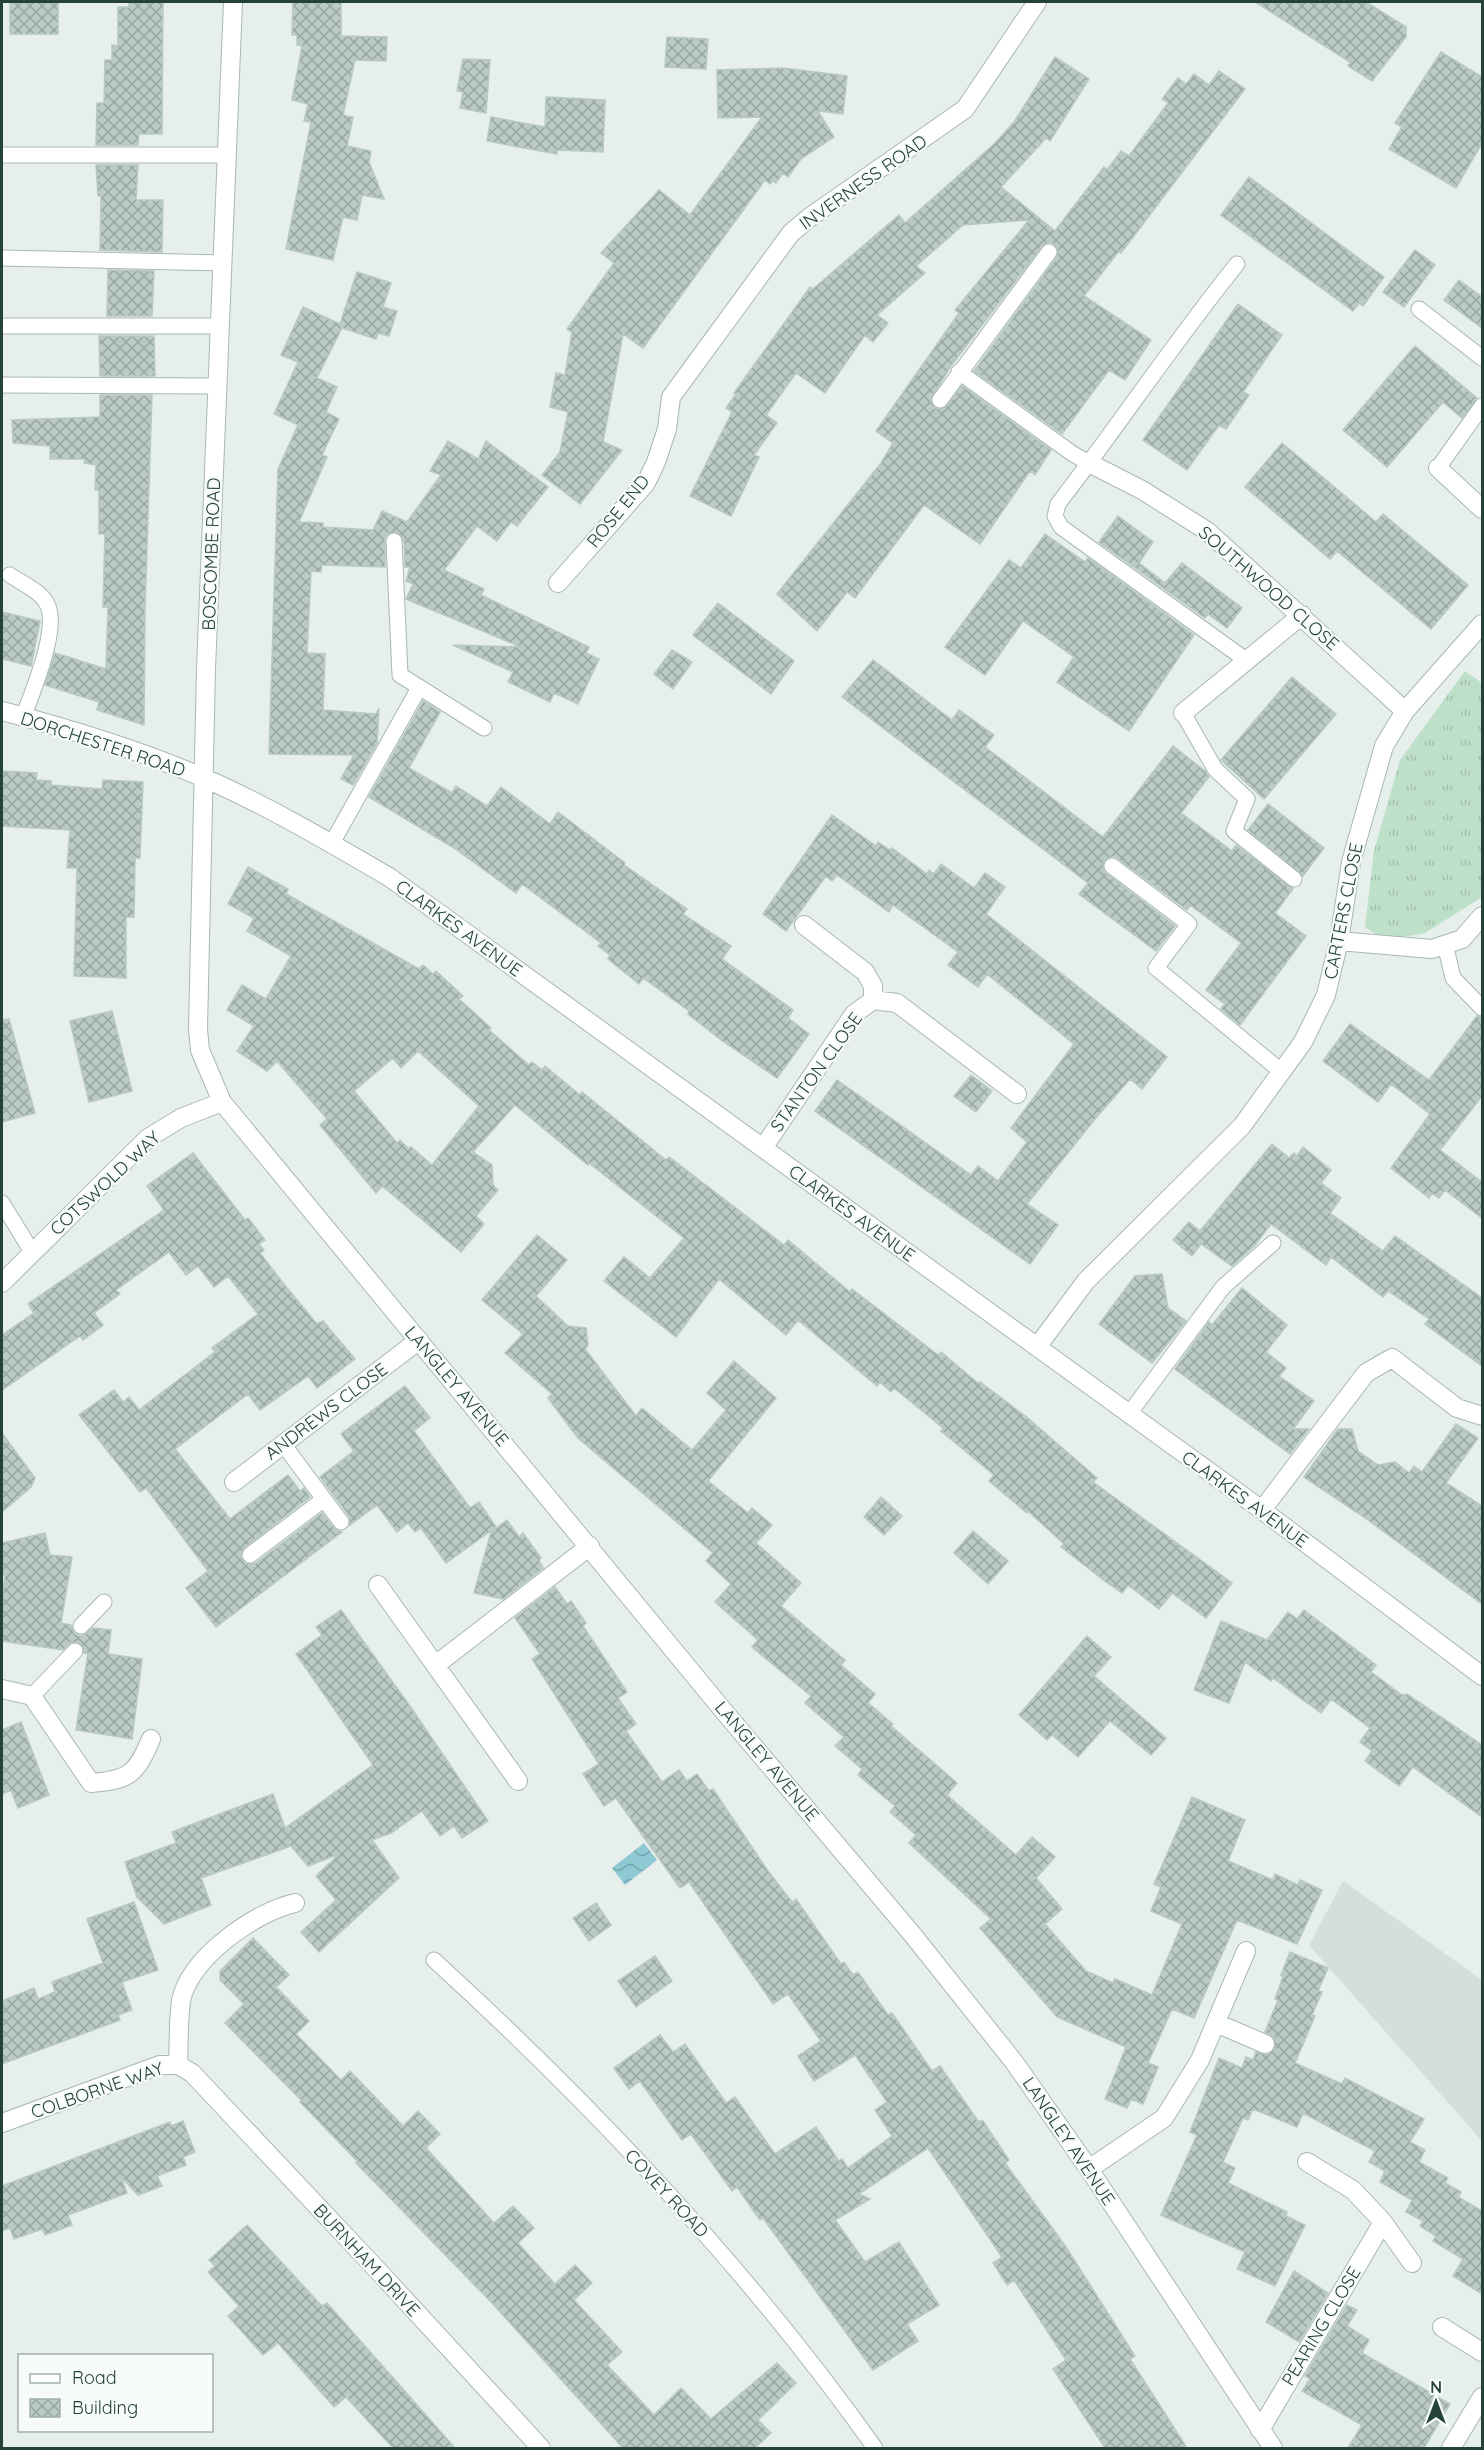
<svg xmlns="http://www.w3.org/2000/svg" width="1484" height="2450" viewBox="0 0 1484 2450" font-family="Quicksand,sans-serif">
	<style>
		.built { fill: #d4dfda }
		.grass { fill: url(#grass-tufts) }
		.water { fill: url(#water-waves) }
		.building { fill: url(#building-cross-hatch); stroke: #b8c9c2; stroke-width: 1.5; fill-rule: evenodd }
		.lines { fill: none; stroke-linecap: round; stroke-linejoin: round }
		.lane-casing { stroke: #a8b8b2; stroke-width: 17 }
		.street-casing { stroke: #a8b8b2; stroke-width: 20 }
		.lane { stroke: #fff; stroke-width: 15 }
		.street { stroke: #fff; stroke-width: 18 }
		.labels { text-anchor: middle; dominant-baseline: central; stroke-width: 4.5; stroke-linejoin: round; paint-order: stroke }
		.street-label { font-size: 18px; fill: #24423a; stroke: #f7fbf9 }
	</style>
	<defs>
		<pattern id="grass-tufts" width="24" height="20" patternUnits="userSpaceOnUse" patternTransform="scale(1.5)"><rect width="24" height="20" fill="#bfe0c8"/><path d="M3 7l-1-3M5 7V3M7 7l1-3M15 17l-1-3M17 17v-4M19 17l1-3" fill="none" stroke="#a4c1ad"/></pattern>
		<pattern id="water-waves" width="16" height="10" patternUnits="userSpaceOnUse" patternTransform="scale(1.5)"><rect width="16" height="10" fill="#8ec9d4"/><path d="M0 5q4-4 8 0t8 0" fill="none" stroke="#74a5ad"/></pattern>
		<pattern id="building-cross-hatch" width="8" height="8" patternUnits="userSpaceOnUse" patternTransform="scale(1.5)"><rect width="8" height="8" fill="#bbcac4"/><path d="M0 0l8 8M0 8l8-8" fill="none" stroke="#98a6a0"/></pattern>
	</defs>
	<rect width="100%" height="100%" fill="#e6efeb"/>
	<path class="built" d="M1343,1881L1482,1980V2141L1309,1945Z"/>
	<path class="grass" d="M1465,671L1482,683V897L1425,933L1384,940L1365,927L1374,851L1400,760Z"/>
	<path class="water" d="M644,1843L657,1860L625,1885L612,1868Z"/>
	<path class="building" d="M10,2H58V34H10Z
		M129,2H163L162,134H139L138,145H96L97,103H104L105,60H112V45L118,46V7H129Z
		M293,2H341V36L387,37L386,61L355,60L343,115L353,117L347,146L371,151L369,162L384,199L362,195L357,220L343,217L333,260L286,249L311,122L304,121L308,104L292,100L302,46L297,45V35H292Z
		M1255,2H1366L1406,27V37L1372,81L1348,66L1350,62Z
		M667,37L708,39L706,69L665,67Z
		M1441,52L1482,77V143L1456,188L1389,149L1402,127L1395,123Z
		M1055,57L1089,79L1050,141L1046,138L1001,187L1055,231L1104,167L1107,170L1121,151L1129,156L1168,103L1162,99L1178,78L1186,84L1194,74L1209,85L1219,71L1245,89L1121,253L1119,251L1084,296L1151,340L1125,380L1109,370L1062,434L974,371L1057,257L1058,249L1054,244L1049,242L1042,246L951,366L930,400L935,408L943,409L962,386L1051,450L1035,475L1030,471L980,544L924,505L855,598L847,592L817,631L777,594L881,463L893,443L876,431L959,313L955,310L1029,220L963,225L916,266L925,273L877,315L888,323L873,342L865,335L825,393L796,373L766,415L777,423L754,455L759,457L731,516L690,496L732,412L726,408L736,394L734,393L810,287L813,289L899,215L905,223L994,144L1014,122Z
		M463,59L490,60L486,113L460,108L463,92L457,91Z
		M783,68L847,76L843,114L818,111L834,137L801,159L788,177L783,173L776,183L773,181L770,184L765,180L643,348L623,334L603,442L622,450L580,504L542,475L560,452L568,412L550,407L556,373L565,375L572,332L567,329L614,263L601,253L659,190L690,215L762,117L718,118L717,70Z
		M546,97L605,100L603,152L557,150V154L487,141L491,117L545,127Z
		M96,165H138L136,200H163L162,252L100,250L101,196H98Z
		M1249,177L1384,277L1363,306L1359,303L1353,311L1221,215Z
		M1415,250L1435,265L1404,307L1383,292Z
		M108,270L154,271L152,316H107Z
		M357,272L391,283L383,307L397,311L389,336L378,333L376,339L342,328L317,378L337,387L326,412L339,419L322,455L327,457L299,522L323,523V527L373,530L382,511L407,522L441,475L430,471L448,441L478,459L486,441L548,487L517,526L511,522L497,541L477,526L444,570L484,589L481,595L589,647L586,653L599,659L578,704L554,693L550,702L508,682L513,672L453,645L521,647L406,599L413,584L406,581L410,567H405L404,541L399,533H389L385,537V567L322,565L321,572L311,571L307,653L325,654L323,710L376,714L379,708L377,743L353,785L341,779L354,755L269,754L278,469L298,425L274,414L298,362L281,355L303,307L340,324Z
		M1459,280L1482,297V328L1444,300Z
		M1238,304L1282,335L1243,392L1249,395L1226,429L1219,425L1187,470L1143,440Z
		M99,336H154L155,376H100Z
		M1415,346L1477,398L1462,418L1443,402L1387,467L1343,430Z
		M100,395H152L145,608L144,725L97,710L99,702L45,685L55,653L106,669L108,607H103L105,534H99V490H95L96,465L84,463L85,459H50V446L13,443L12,420L100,417Z
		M1282,443L1376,522L1383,514L1468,585L1431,629L1337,551L1330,559L1245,487Z
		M1118,516L1153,542L1139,563L1165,583L1182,563L1242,608L1227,628L1208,614L1205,618L1099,542Z
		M1045,534L1085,562L1088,558L1194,635L1129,731L1057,682L1074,657L1023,621L985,675L945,647L1009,560L1021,568Z
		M718,603L794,661L771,694L693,635Z
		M2,612L40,621L31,666L2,659Z
		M672,650L692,662L673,689L654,674Z
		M873,660L952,720L959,710L994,735L985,747L1103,837L1173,746L1205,771L1209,777L1181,813L1232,851L1236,845L1293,889L1275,913L1306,936L1240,1025L1221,1009L1225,1004L1206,990L1241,943L1190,905L1187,910L1114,856L1104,861L1103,869L1106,873L1175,926L1156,951L1079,894L1088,883L842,697Z
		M1292,677L1336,714L1264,799L1221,760Z
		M423,701L440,712L409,768L452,793L456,786L487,806L501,787L550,824L558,812L625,863L624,865L687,909L683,914L731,946L722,959L793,1010L788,1018L809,1034L777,1078L721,1040L688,1014L689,1011L643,978L639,984L608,959L610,955L598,946L601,943L522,884L516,893L454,848L369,797Z
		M2,771L37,773L36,780L51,781V785L102,789L103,780L143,782L140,858H135L134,917H126V978L74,976L77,868H67L70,830L2,826Z
		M1268,804L1324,848L1303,876L1248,830Z
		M832,815L876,846L878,842L890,850L892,848L927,874L929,870L934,874L941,864L974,888L985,873L1005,887L986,914L1167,1057L1142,1089L1130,1079L1095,1119L1027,1204L1058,1225L1030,1264L815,1111L837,1080L971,1175L978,1166L998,1181L1027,1142L1011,1128L1074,1044L987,974L978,987L948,965L958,952L893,905L889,912L837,875L832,881L826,876L786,931L763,914Z
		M248,867L288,889L286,894L419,969L423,965L433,974L436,971L463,996L459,999L491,1028L489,1030L529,1065L532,1062L542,1070L545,1066L580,1095L582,1092L666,1160L669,1157L784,1245L788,1240L850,1292L852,1289L938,1355L941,1352L979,1384L980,1382L1029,1419L1097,1478L1093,1482L1232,1583L1206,1618L1172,1593L1159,1609L1128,1585L1122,1593L1102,1579L1061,1547L1064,1544L1028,1511L1027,1513L989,1481L994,1475L941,1431L943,1428L894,1388L891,1392L880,1382L877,1386L798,1320L786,1335L719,1279L676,1337L604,1281L624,1257L650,1278L684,1238L589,1163L588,1165L515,1105L473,1152L492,1165L493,1185L498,1190L476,1216L484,1224L461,1252L382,1186L376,1193L320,1125L327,1119L277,1061L267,1071L237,1051L254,1026L227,1010L242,985L266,999L291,956L247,931L254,918L228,904ZM418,1051L479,1106L432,1165L411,1147L409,1149L400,1140L397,1143L354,1091L393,1058L401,1068Z
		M112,1011L132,1091L89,1102L70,1021Z
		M1477,1016L1482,1018V1096L1440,1150L1482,1182V1218L1445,1190L1439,1198L1432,1193L1429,1198L1391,1168L1430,1114L1391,1084L1378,1102L1323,1061L1350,1024L1429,1080Z
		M9,1019L35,1113L2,1122V1020Z
		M971,1075L992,1091L976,1112L954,1096Z
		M1272,1144L1289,1158L1294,1153L1297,1156L1303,1147L1331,1170L1321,1183L1341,1198L1330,1213L1383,1251L1395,1236L1482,1298V1366L1425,1324L1429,1319L1388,1291L1383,1297L1331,1257L1326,1265L1271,1224L1255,1245L1232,1266L1201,1244L1192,1256L1173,1240L1189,1222L1200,1231Z
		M193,1153L245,1220L248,1218L265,1240L259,1244L264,1250L260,1253L287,1288L317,1324L323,1321L355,1359L317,1388L308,1376L260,1410L248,1394L175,1449L230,1519L288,1475L300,1491L304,1488L310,1497L244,1548L240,1557L246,1564L256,1563L322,1513L334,1528L342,1532L216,1627L186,1588L208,1571L146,1488L140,1492L79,1415L114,1390L123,1402L129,1397L139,1410L215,1352L212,1348L258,1314L228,1276L214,1287L198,1266L186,1275L169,1252L116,1290L120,1294L94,1313L103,1325L83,1340L80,1336L2,1390V1335L34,1313L28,1304L164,1210L147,1186Z
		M537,1235L567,1260L536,1296L568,1326L586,1328L588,1345L585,1349L636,1416L642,1408L692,1450L726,1410L707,1393L734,1361L776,1398L708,1481L748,1513L752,1508L772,1525L756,1543L801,1583L781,1606L845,1660L841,1665L875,1694L868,1703L893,1724L891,1726L957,1783L947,1795L1016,1855L1032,1837L1055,1857L1036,1878L1062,1909L1045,1924L1086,1971L1113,1983L1115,1979L1152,1995L1182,1924L1151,1911L1161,1887L1154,1884L1192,1797L1245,1820L1228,1861L1273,1880L1275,1874L1298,1885L1300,1880L1322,1890L1297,1944L1237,1920L1194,2018L1172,2009L1148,2063L1158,2067L1143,2104L1131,2099L1127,2108L1105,2099L1126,2047L1057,2017L980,1928L991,1919L909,1843L916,1835L890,1812L895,1806L858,1775L862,1769L835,1746L844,1737L805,1703L811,1696L752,1647L758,1640L715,1602L731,1584L706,1561L713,1553L578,1438L548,1398L552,1394L505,1353L523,1334L482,1300Z
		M1162,1274L1168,1308L1186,1321L1152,1363L1099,1324L1135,1276Z
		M1242,1288L1287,1325L1266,1352L1286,1368L1279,1376L1314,1401L1293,1429H1309L1290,1454L1175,1369L1209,1322L1212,1325Z
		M405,1386L430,1418L414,1431L470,1508L479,1502L496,1527L446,1563L421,1528L415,1532L408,1523L397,1532L377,1505L350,1525L349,1516L320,1477L354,1451L341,1434Z
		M1456,1424L1478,1438L1446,1483L1482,1506V1604L1368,1520L1304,1477L1338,1429H1352L1358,1451L1378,1465L1395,1462L1409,1473L1414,1466L1422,1472Z
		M2,1433L35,1478L31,1487L2,1512Z
		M881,1497L902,1516L884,1535L864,1517Z
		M507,1520L519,1537L523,1533L541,1558L539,1560L543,1568L503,1599L474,1593L491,1532Z
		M973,1531L1008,1561L988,1584L954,1553Z
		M45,1533L50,1555L72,1557L61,1623L71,1625L74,1633L79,1636L84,1635L93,1628L111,1630L108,1654L142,1659L132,1739L76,1730L88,1653H84L81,1644L72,1642L63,1650L2,1641V1600L5,1575H2V1543Z
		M555,1587L567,1604L571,1601L586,1623L583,1626L627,1692L618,1698L636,1724L626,1731L662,1782L679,1770L687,1781L697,1774L709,1791L713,1789L768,1871L792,1902L796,1899L841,1964L844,1962L853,1975L858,1972L888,2015L892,2013L932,2071L940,2066L978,2121H983L1009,2160L1005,2163L1066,2247L1135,2356L1130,2359L1187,2448H1105L1053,2369L1066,2360L1014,2280L1007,2285L993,2263L1002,2257L928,2148L859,2194L870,2199L835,2220L865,2262L899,2242L939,2305L907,2324L918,2341L873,2370L763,2218L760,2220L737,2187L732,2191L691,2134L682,2140L640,2081L629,2089L614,2068L660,2035L673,2052L685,2044L726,2103L735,2097L775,2154L816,2127L839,2161L842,2159L848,2168L892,2136L875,2110L887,2102L855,2055L814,2081L798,2056L821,2041L788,1994L773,2004L689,1882L680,1888L616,1798L604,1806L583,1774L599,1764L532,1659L540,1654L515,1618Z
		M341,1610L412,1709L488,1821L462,1838L454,1826L440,1836L422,1811L391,1833L372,1840L399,1878L319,1952L301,1932L336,1900L316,1876L339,1854L308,1866L291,1846L201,1878L211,1905L164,1924L137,1897L125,1862L176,1843L172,1832L273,1794L285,1828L373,1765L296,1654L322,1635L316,1627Z
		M1304,1610L1376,1665L1371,1672L1402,1695L1407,1694L1482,1745V1817L1413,1767L1399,1786L1365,1761L1372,1751L1360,1742L1370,1728L1331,1699L1321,1713L1273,1678L1271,1681L1245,1662L1229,1703L1194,1690L1221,1621L1267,1640L1288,1612L1297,1619Z
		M1087,1636L1111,1657L1094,1676L1166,1738L1151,1755L1110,1721L1078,1757L1052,1735L1047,1740L1019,1715Z
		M21,1722L49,1795L18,1808L11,1790L2,1794V1730Z
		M134,1902L158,1970L122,1982L132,2010L118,2015L120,2020L2,2064V2001L34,1988L38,1999L55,1992L52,1982L103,1963L87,1919Z
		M596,1903L611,1925L589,1941L573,1918Z
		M253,1938L289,1975L276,1987L309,2021L296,2034L341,2080L350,2071L403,2126L418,2111L440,2134L426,2148L494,2223L513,2206L534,2228L518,2243L555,2284L575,2265L592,2283L574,2300L622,2352L607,2365L654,2415L681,2388L711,2419L777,2363L796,2383L758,2420L771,2433L755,2448H623L492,2303L356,2163L358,2162L300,2102L302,2101L225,2023L244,2004L220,1980V1971Z
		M1290,1952L1328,1968L1318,1991L1322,1992L1312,2015L1315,2016L1295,2063L1342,2084L1345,2078L1424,2119L1410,2142L1425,2150L1419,2162L1448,2178L1445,2183L1461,2192L1458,2197L1482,2211V2294L1453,2276L1463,2259L1433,2241L1436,2236L1420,2226L1423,2221L1406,2212L1412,2200L1380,2182L1385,2171L1369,2162L1375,2151L1303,2113L1297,2127L1253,2109L1248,2120L1243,2118L1223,2162L1235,2168L1228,2183L1287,2212L1286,2216L1305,2225L1275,2286L1237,2269L1245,2252L1161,2215L1197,2135L1190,2132L1219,2058L1242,2068L1246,2057L1253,2060L1256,2052L1267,2055L1275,2049L1274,2038L1265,2032L1278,2000L1275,1999L1283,1977L1281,1975Z
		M655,1956L672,1981L636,2007L618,1981Z
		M183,2121L195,2152L183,2157L186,2165L157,2176L162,2186L138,2195L121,2177L127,2193L68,2215L72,2225L45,2235L42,2229L14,2239L10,2228L2,2231V2186L170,2122L171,2126Z
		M247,2225L322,2306L327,2303L455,2448H393L346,2397L334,2407L278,2343L263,2355L228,2316L239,2306L208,2272L215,2266L209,2260Z
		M1294,2271L1328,2293L1299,2342L1266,2322Z
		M1347,2305L1357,2310L1347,2326L1369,2340L1362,2353L1450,2404L1424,2448H1348L1362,2425L1302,2391L1310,2379L1305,2376Z"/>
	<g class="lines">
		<g class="lane-casing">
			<path id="lane" d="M2,155H227
				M2,258L223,263
				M1237,264C1174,342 1119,425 1058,504L1055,516L1061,527L1246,660
				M1419,309L1482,358
				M2,326H220
				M959,372L1073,454L1089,463
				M2,385L218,386
				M940,400L1049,252
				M1438,468L1482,406
				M394,541L400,675L484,728
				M10,575C21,583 41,591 47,604C60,628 32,692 23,718
				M1183,713L1215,769L1247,799L1234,831L1294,879
				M332,843L419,688
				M1112,866L1189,924L1156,968L1282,1072
				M1445,944L1453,978L1482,1008
				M2,1203L32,1252
				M1129,1414L1223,1287L1273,1243
				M283,1444L341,1522
				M250,1555L323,1500
				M81,1626L104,1602
				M32,1696L75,1651
				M434,1960C596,2108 748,2269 875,2448"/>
		</g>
		<g class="street-casing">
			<path id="street" d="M233,2L206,669L198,1029L200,1050L222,1102L722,1709L912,1934L1014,2062L1089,2169L1273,2448
				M1089,463L1142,490L1207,531L1405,711
				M1438,468L1482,509
				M558,583L646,483L656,462L667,429L671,397L791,233L810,217L965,109L1037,2
				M2,711C70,729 140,750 204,778C268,806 329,842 389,877L1262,1510L1482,1676
				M1183,713L1302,615
				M804,925L865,972L873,986V1000
				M1339,941L1432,949L1462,939L1482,916
				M763,1148L854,1014L873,1000L897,1003L1017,1094
				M2,1283L148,1138L181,1118L222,1102
				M1037,1347L1086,1281L1242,1126L1303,1042L1326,995L1339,941L1351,862L1384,746L1405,711L1482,624
				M234,1482L419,1340
				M1262,1510L1366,1373L1392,1358L1457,1408L1482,1416
				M378,1585L518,1781
				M437,1664L590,1546
				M2,1689L32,1696L91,1783C130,1780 136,1774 151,1739
				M1216,2023L1265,2044
				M178,2065C179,2044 178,2022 181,2001C189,1958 255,1912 295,1903
				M2,2123L160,2065H178L192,2073L383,2276L541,2448
				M1307,2162L1353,2190L1383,2222L1412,2263
				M1089,2169L1164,2118L1200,2060L1246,1951
				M1442,2327L1482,2352
				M1260,2430L1383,2222
				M1451,2448L1482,2397"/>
		</g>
		<use href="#lane" class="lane"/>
		<use href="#street" class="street"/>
	</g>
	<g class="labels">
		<g class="street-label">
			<text transform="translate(863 182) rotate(-35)">INVERNESS ROAD</text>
			<text transform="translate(618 511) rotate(-51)">ROSE END</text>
			<text transform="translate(211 554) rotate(-88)">BOSCOMBE ROAD</text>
			<text transform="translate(1269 588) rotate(41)">SOUTHWOOD CLOSE</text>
			<text transform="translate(103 744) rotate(18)">DORCHESTER ROAD</text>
			<text transform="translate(1343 911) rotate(-79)">CARTERS CLOSE</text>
			<text transform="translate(459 928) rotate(36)">CLARKES AVENUE</text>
			<text transform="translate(816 1072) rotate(-54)">STANTON CLOSE</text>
			<text transform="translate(105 1183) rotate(-43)">COTSWOLD WAY</text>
			<text transform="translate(852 1213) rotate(36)">CLARKES AVENUE</text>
			<text transform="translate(457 1386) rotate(50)">LANGLEY AVENUE</text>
			<text transform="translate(326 1411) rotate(-37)">ANDREWS CLOSE</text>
			<text transform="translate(1245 1499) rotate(36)">CLARKES AVENUE</text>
			<text transform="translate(767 1761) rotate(50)">LANGLEY AVENUE</text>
			<text transform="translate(97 2090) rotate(-19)">COLBORNE WAY</text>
			<text transform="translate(1069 2141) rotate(56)">LANGLEY AVENUE</text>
			<text transform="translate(667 2193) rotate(47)">COVEY ROAD</text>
			<text transform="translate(367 2260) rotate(47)">BURNHAM DRIVE</text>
			<text transform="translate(1321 2326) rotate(-59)">PEARING CLOSE</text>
		</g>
	</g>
	<rect width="1484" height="2450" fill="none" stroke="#24423a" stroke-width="6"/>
	<rect x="18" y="2354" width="195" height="78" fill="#f7fbf9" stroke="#a3b1ad" stroke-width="1.5"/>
	<rect x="30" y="2374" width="30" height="9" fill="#ffffff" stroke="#a3b1ad" stroke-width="1.5"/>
	<text x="72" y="2384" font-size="18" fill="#24423a">Road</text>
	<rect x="30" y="2399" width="30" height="18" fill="url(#building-cross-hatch)" stroke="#a3b1ad" stroke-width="1.5"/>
	<text x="72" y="2414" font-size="18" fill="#24423a">Building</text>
	<g transform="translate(1436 2402)" stroke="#f7fbf9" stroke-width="4.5" paint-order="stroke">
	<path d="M0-4.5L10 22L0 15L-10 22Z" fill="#24423a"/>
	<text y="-9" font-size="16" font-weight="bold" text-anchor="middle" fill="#24423a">N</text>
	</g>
</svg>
